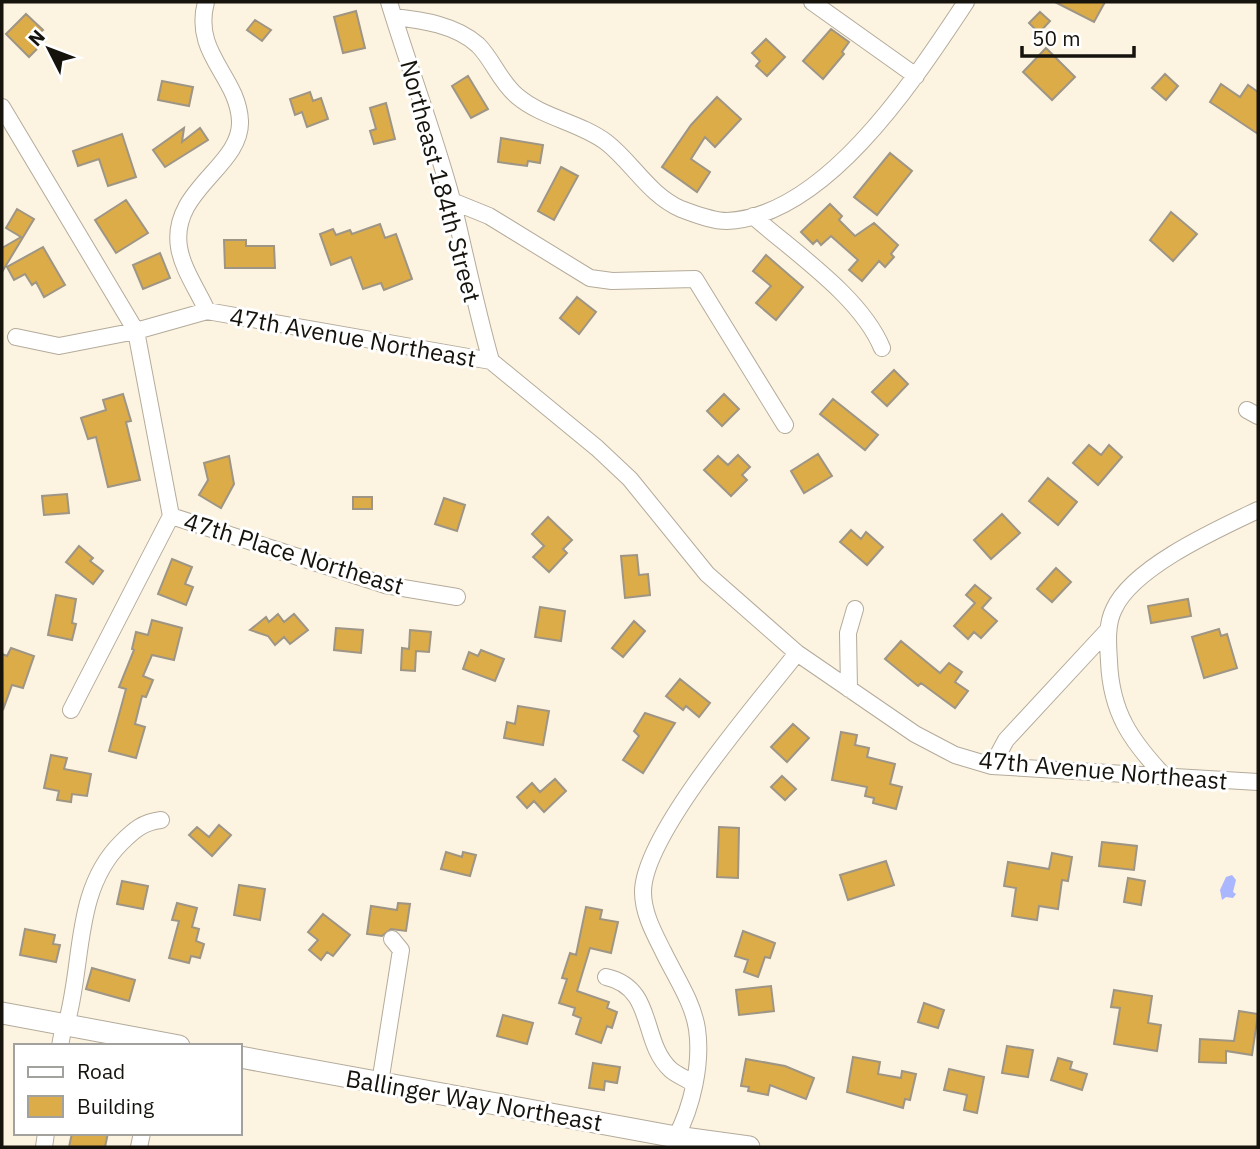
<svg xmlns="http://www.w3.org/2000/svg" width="1260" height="1149" viewBox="0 0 1260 1149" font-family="'IBM Plex Sans',sans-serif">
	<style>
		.water { fill: #aab6fd }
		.building { fill: #dcac49; stroke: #9e9585; stroke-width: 2 }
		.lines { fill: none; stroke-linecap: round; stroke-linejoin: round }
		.minor-casing { stroke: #b4ab9b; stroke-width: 18 }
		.major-casing { stroke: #b4ab9b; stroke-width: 23 }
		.minor { stroke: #fff; stroke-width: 16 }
		.major { stroke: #fff; stroke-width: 21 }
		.labels { text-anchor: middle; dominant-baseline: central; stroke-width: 6; stroke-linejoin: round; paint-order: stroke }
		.street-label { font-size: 24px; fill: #16130d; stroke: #fff }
	</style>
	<rect width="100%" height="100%" fill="#fcf3e1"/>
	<path class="water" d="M1232,875L1236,880L1233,892L1236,894L1233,898L1226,897L1222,900L1220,890L1226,877Z"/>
	<path class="building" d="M1055,2H1105L1094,22Z
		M356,11L365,48L343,53L334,17Z
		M1040,12L1050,21L1039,33L1029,23Z
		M26,14L43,30L38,34L45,41L29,57L6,34Z
		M255,20L271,30L262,41L247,30Z
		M831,29L849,42L842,52L844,54L823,79L803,61Z
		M766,39L785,57L767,76L756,66L760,61L752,53Z
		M1046,48L1075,77L1052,100L1023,72Z
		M1165,74L1178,86L1166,100L1152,88Z
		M468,76L488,109L471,118L452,86Z
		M162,81L193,87L189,106L158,100Z
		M1221,84L1240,97L1248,85L1258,92V134L1210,102Z
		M310,92L313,101L321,98L328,119L307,127L302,112L295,115L290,99Z
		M717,97L741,119L715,147L705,137L691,159L710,172L697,192L662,167L691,125Z
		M386,103L395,139L374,144L370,131L376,129L370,108Z
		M184,128L182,142L200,128L208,140L165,167L153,150Z
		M122,134L136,177L108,186L99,159L78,166L73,151Z
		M501,138L543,145L540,163L528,161L527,166L498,162Z
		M890,153L912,171L877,215L854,197Z
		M561,167L578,176L554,220L538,211Z
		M126,200L148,233L116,253L95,220Z
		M830,204L842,216L839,220L855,236L874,223L898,245L891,254L894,257L885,267L879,261L862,281L849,270L858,260L831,236L821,245L817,240L813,244L801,232Z
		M17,209L34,219L2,272V248L21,237L6,228Z
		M1171,212L1197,234L1173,261L1150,240Z
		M380,224L385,238L396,234L412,279L384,290L381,283L363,289L351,257L331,265L320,234L333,229L336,235L350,230L352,234Z
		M224,240H246V246H274L275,268H225Z
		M43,247L65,285L44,297L36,282L32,285L25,274L14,280L7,267Z
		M160,253L170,278L143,289L133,265Z
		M766,255L803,287L776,320L756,303L771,286L753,271Z
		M577,297L596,312L579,334L560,318Z
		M894,370L908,384L887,406L872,392Z
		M123,394L131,421L126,422L140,480L108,487L96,437L88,439L81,418L106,410L103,400Z
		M724,394L739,409L722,426L707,411Z
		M833,399L878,435L865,450L820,414Z
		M1089,445L1101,455L1109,445L1122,457L1098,485L1073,463Z
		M818,454L832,476L804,493L791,471Z
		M738,455L750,467L742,475L747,480L731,496L704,470L718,456L728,465Z
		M229,456L234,484L221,508L199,495L208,480L204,463Z
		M1048,478L1077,502L1058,525L1029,501Z
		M67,494L69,513L44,515L42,496Z
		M353,497H372V509H353Z
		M444,498L465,505L457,531L435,524Z
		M1002,514L1020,533L991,559L974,540Z
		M548,517L572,540L563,549L567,553L549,572L533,557L544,546L532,534Z
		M851,530L861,539L866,532L883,547L867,565L840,542Z
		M79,546L93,558L90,561L103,571L93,584L66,562Z
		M637,555L639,575L648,574L650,595L625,598L621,556Z
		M172,559L192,567L185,584L193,587L186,605L158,594Z
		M1056,568L1071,582L1052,602L1037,589Z
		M975,585L991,598L982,608L997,621L981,638L974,632L968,639L954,626L975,603L966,595Z
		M56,595L76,599L72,623L76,624L72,640L48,635Z
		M1188,599L1191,616L1151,623L1148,606Z
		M540,607L565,611L561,641L535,637Z
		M278,614L284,622L294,614L308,630L290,644L284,637L275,645L268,636L250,630L266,617L269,622Z
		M152,620L182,628L174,660L152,655L143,676L153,680L146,697L142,696L135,724L145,727L136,758L109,751L126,689L119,687L134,650L132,649L136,632L148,635Z
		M634,621L645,631L623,657L612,648Z
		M336,628L363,630L361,653L334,650Z
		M1219,629L1221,636L1227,634L1237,668L1204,678L1192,637Z
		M410,630L431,632L429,652L416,651L415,671L401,670L402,648L409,649Z
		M901,641L940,673L949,663L962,672L955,682L968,691L955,708L921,683L918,686L885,659Z
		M11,648L34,656L23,688L12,685L3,710L2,654L7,656Z
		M481,650L504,659L495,681L463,669L469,652L478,656Z
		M680,679L710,703L699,717L686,706L683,710L666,696Z
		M518,706L549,711L543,745L504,738L507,722L515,724Z
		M645,713L675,723L643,773L623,760L639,736L634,731Z
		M793,724L809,738L787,762L771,747Z
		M841,732L857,735L855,745L869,748L867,757L895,764L890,784L902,787L896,809L873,803L874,798L865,796L867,787L832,780Z
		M51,755L67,758L64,769L91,774L87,796L72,794L71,802L57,800L59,791L44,788Z
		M782,776L796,789L785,800L771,787Z
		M555,779L566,791L544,812L534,801L527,808L517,797L532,783L540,792Z
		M219,825L231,835L212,856L189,835L197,827L209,837Z
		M719,827L739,828L738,878L717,877Z
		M1102,842L1137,846L1134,870L1099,866Z
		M446,852L462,857L463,852L476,855L470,876L441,869Z
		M1052,853L1072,857L1068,881L1062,880L1058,909L1039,906L1037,920L1012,916L1016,888L1004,886L1008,862L1049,869Z
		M886,861L894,885L848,900L840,875Z
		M1128,878L1145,881L1141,905L1124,902Z
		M122,881L148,886L143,909L117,904Z
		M239,885L265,889L260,920L234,915Z
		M177,903L197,908L192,927L199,929L196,941L204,944L200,958L191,956L189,963L169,958L179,921L172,920Z
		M398,903L410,904L406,931L391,929L382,936L367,934L371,906L397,910Z
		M586,907L602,910L600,919L618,922L611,953L590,948L577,991L609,1002L607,1008L617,1012L612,1028L607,1026L601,1043L576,1034L581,1018L573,1015L575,1008L559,1003L567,979L562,978L570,953L576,955Z
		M323,914L350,935L333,956L327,952L321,960L309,950L318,940L308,932Z
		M25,929L55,935L53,944L60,945L56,962L20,955Z
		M743,931L775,943L770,958L765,957L758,977L744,972L748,960L735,956Z
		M92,968L135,980L129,1001L86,989Z
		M771,986L774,1011L739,1015L736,990Z
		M1114,990L1152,996L1148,1023L1161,1025L1157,1051L1114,1044L1120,1008L1111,1007Z
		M924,1003L944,1010L938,1028L918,1022Z
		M1239,1011L1258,1014L1252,1055L1226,1051V1063L1199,1062L1200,1039L1234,1041Z
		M503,1015L533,1023L527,1044L497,1036Z
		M1007,1046L1033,1050L1028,1077L1002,1073Z
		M853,1057L880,1062L878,1074L901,1078L902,1071L916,1074L910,1100L905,1099L903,1108L847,1092Z
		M1058,1058L1072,1062L1070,1069L1087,1074L1082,1090L1051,1080Z
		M746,1059L785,1066L814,1078L806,1099L770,1085L768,1095L748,1091L749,1087L741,1086Z
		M593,1063L620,1067L617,1083L605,1081L604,1090L589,1088Z
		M949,1069L984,1077L977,1113L964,1110L967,1095L944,1090Z
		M72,1133H108L105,1147H69Z"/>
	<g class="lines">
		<g class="minor-casing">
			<path id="minor" d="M206,2C192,54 238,76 240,121C242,166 170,190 179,247C182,268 198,291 207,311
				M389,2C409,68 434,133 452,200C465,254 476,308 491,361
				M812,2L916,76
				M394,17C422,20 456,25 478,45C493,60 500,82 517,96C543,118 579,122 606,142C632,162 649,195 681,209C695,214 712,221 727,221C827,216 916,77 966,2
				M2,107L136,331L171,516
				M452,201L489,216L590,278L612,281L695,279L785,425
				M753,216C795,253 861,297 882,348
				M16,337L59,346L136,331L207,311L491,361L597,448L630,479L707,574L797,653L915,734L955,755L992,766L1258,782
				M1247,410L1258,416
				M849,689L848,633L855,609
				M71,710L171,516L385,585L457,597
				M992,766L1006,740L1108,630
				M1166,778C1131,741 1111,713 1109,661C1108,644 1106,625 1114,609C1133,567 1218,529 1258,510
				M606,977C656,988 640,1042 671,1070C677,1075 687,1079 694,1084
				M66,1025C84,964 73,891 121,843C134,830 143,822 161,820
				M60,1046L64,1024
				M380,1083L401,950L392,939
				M676,1137C692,1107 702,1064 697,1029C693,1002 675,976 663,951C654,933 643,913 643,892C643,834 759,702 797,653
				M44,1147L46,1133
				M139,1147L142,1133"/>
		</g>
		<g class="major-casing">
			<path id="major" d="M2,1013L179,1046
				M240,1057L676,1137L749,1147"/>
		</g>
		<use href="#minor" class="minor"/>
		<use href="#major" class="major"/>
	</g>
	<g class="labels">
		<g class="street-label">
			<text transform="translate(441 181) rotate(75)">Northeast 184th Street</text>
			<text transform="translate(353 337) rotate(10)">47th Avenue Northeast</text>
			<text transform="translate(294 553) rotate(17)">47th Place Northeast</text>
			<text transform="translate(1103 770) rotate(5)">47th Avenue Northeast</text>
			<text transform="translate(474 1100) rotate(10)">Ballinger Way Northeast</text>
		</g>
	</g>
	<rect width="1260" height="1149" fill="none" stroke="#16130d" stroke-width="7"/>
	<rect x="14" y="1044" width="228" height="91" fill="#ffffff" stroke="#a2a19e" stroke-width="2"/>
	<rect x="28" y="1067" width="35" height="10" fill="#ffffff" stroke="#a2a19e" stroke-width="2"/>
	<text x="77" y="1079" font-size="21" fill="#16130d">Road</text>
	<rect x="28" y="1096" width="35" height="21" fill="#dcac49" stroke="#a2a19e" stroke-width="2"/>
	<text x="77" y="1114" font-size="21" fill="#16130d">Building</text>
	<g transform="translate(49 49) rotate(312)" stroke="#ffffff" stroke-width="5" paint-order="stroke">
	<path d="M0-5L12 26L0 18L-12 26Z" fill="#16130d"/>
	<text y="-10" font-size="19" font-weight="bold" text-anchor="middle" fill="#16130d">N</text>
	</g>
	<path d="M1022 46v10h112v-10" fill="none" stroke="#16130d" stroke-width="3.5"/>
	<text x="1032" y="46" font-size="21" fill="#16130d" stroke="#ffffff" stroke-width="5" paint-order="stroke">50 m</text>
</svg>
